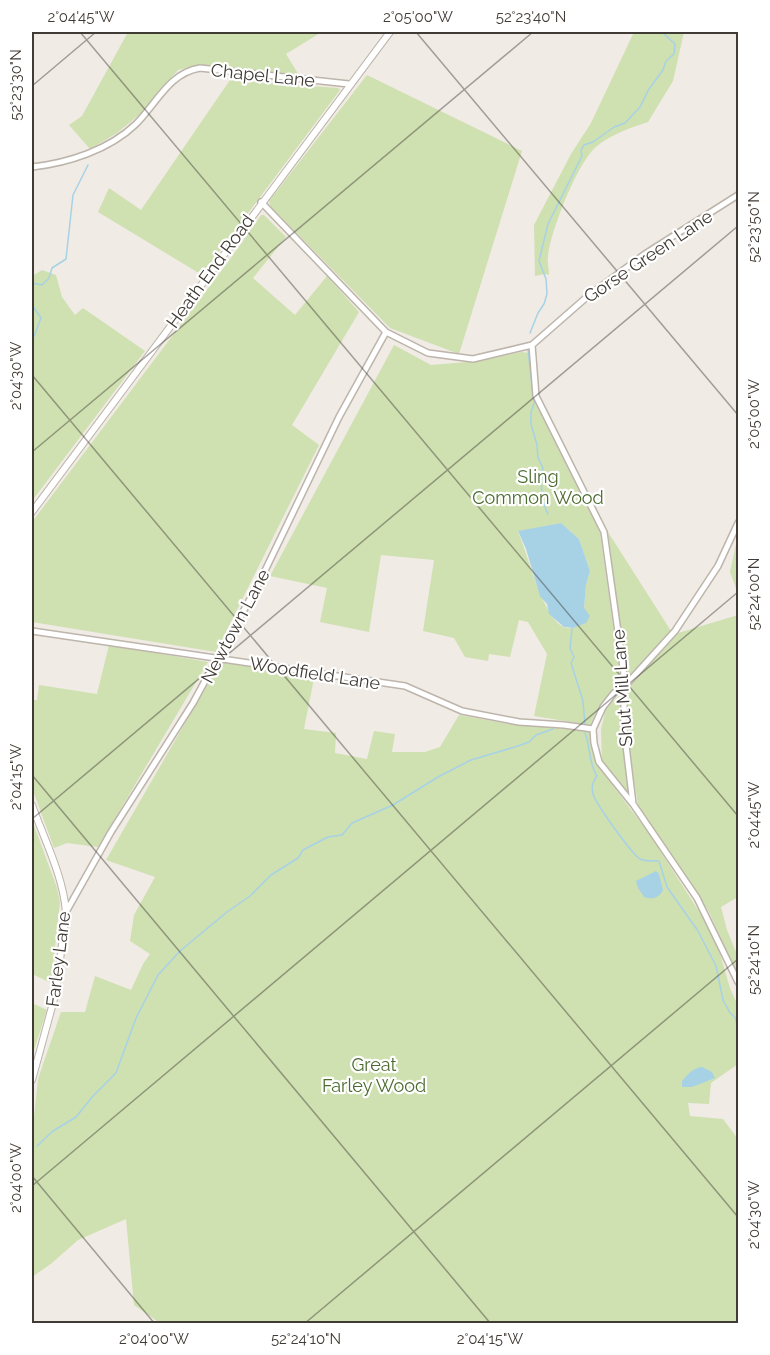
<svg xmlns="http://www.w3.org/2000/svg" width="770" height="1355" viewBox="0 0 770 1355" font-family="Raleway,sans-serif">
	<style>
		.green { fill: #cfe0b1; fill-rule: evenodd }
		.water { fill: #a7d2e6 }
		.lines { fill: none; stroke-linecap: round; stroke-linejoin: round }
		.stream { stroke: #a7d2e6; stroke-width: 1.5 }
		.minor-casing { stroke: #bdb5ab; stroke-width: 8 }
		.tertiary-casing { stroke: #bdb5ab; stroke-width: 8 }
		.minor { stroke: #fff; stroke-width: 5 }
		.tertiary { stroke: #fff; stroke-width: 6 }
		.ticks { fill: none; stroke: #413b35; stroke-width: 1.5; stroke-opacity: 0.45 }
		.labels { text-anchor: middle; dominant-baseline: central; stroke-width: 4.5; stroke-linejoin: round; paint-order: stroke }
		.street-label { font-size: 18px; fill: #413b35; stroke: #fff }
		.park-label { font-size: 18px; fill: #4c6b30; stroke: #fff }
		.neatline { fill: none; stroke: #413b35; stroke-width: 2 }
		.ticks-label { font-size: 15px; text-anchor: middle; fill: #413b35 }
	</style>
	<rect width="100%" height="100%" fill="#f0ebe4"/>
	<path class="green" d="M128,32H320V33L286,54L300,77L198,65L178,70L140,114L117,133L90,149L69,125L82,116Z
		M634,32H684L673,81L648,122C630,128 612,134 597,146C578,161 550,232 548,257C547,263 549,269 549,275L545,274L535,276L534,225L571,154L591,123Z
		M367,75L522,151L459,354L390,328L270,206L269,201Z
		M230,80L338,88L340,90L202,275L98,212L109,188L141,210Z
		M261,215H264L286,237L253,278L295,315L327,276L359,312L292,425L319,445L216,652L32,622V522L231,258Z
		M42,270L56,275L62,297L75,315L83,308L145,351L32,501V276Z
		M394,345L431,365L479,361L521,352L529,353L535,398L538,407L566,454L600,533L621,682L599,706L590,725L534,716L547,654L528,622L519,620L510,657L489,654L488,661L465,657L454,638L423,631L434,560L381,555L369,632L320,622L327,588L270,576ZM561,523L579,539L590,571L586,585L584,608L574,628C570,628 567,629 564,627C543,619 528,554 518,532Z
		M608,532L671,631L627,680Z
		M738,535V594L730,572Z
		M738,615V897L721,907L727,930L738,957V992L724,945L709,912L638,805L626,731L627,690L678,633Z
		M109,645L208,662L98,847L67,843L54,848L32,788V700H37L39,685L97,694Z
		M221,661L314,678L304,729L336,733L335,753L367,759L374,731L395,734L392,752H425L440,747L459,715L509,724L595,731L596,763L650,835L700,913L717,944L730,988L738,1006V1064L711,1083L709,1104L688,1103L690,1116L723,1119L738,1139V1323H160L134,1305L126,1219L78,1240L52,1263L32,1277V1135L38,1079L61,1012H85L95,976L131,990L143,964L150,954L130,941L134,915L155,877L106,860Z
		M621,695V731L630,797L602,761L601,729L607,705Z
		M32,820L57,888L60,902L51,983L32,974Z
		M32,1003L47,1010L32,1056Z"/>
	<path class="water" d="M561,523L579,539L590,571L586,585L584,608L590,616L586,623L573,628L564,627L549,614L547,604L540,596L526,549L518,531Z
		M656,871L659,874L663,890C659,898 653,900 644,897L638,888L636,881Z
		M702,1067L712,1072L715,1078L692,1087H682V1081C688,1074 693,1068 702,1067Z"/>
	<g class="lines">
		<path class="stream" d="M32,283L42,285L49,278L52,268L66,259L73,195L88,165
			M32,305L41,318L35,334L32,339
			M530,333L538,313L544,304L547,294L546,279L539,261L548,224L582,156L581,150L584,145L593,142L614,127L625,123L640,107L649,89L663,70L666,61L674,54L675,44L662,32
			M528,350L534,403L531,413V424L537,445L538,458L543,468C540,484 541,500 548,514
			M572,628L570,648L574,657L571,663L583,701L585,725
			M585,733C591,748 588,762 597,776C593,781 591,787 593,794C596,804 631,853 640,859C646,862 652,860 659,861L667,887L698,931L716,966L723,1000L730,1013L735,1017L738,1028
			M37,1146L53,1131L76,1117L93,1096L116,1073L136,1018L158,975L180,951L227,912L250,896L271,875L298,858L303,850L328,837L342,835L352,823L393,805L438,777L471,760L518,746L529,742L536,735L553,729"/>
		<g class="minor-casing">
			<path id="minor" d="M32,167C68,163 109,150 136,124C157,103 169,73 200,68L349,84
				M261,202L386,332L428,353L473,359L532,345L588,296L645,254L738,195
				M532,345L536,396L604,532L624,675V729L633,804L697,898L738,982
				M32,631L405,686L462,711L519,722L564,725L593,729L603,707L614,693L625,686L675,631L718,566L738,523
				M593,729L594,743L599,762L632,803
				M66,912L111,832L193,703L218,657L260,581L339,417L386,332"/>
		</g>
		<g class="tertiary-casing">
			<path id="tertiary" d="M32,512L390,32
				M32,805C44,839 63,875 66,912L56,992L32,1080"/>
		</g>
		<use href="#minor" class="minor"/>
		<use href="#tertiary" class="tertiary"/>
	</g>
	<path class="ticks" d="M80,32L738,816M416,32L738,415M32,86L96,32M32,375L738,1217M32,452L533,32M32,775L491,1324M32,819L738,226M32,1176L155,1324M32,1186L738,592M304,1324L738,959"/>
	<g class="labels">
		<g class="street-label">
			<text transform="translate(263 75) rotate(6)">Chapel Lane</text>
			<text transform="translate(648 256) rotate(-34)">Gorse Green Lane</text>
			<text transform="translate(210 271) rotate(-54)">Heath End Road</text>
			<text transform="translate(235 626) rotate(-62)">Newtown Lane</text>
			<text transform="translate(315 673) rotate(9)">Woodfield Lane</text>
			<text transform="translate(622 688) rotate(-94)">Shut Mill Lane</text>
			<text transform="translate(58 959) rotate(-83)">Farley Lane</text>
		</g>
		<g class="park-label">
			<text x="538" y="476">Sling<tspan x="538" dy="21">Common Wood</tspan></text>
			<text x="374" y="1064">Great<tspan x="374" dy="21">Farley Wood</tspan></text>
		</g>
	</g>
	<rect width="770" height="1355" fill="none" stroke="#ffffff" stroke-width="66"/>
	<rect x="33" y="33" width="704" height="1289" class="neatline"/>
	<g class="ticks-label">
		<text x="81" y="22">2°04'45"W</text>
		<text x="418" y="22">2°05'00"W</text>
		<text x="531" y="22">52°23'40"N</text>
		<text transform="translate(16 85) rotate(-90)" y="5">52°23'30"N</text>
		<text transform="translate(754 227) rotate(-90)" y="5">52°23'50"N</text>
		<text transform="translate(16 376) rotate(-90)" y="5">2°04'30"W</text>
		<text transform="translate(754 414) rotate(-90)" y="5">2°05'00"W</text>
		<text transform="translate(754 594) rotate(-90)" y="5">52°24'00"N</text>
		<text transform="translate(16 777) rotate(-90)" y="5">2°04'15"W</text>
		<text transform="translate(754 815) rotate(-90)" y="5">2°04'45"W</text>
		<text transform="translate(754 960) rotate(-90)" y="5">52°24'10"N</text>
		<text transform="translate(16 1178) rotate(-90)" y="5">2°04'00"W</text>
		<text transform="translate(754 1215) rotate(-90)" y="5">2°04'30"W</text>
		<text x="154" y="1344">2°04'00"W</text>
		<text x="306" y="1344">52°24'10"N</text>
		<text x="490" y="1344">2°04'15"W</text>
	</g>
</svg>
